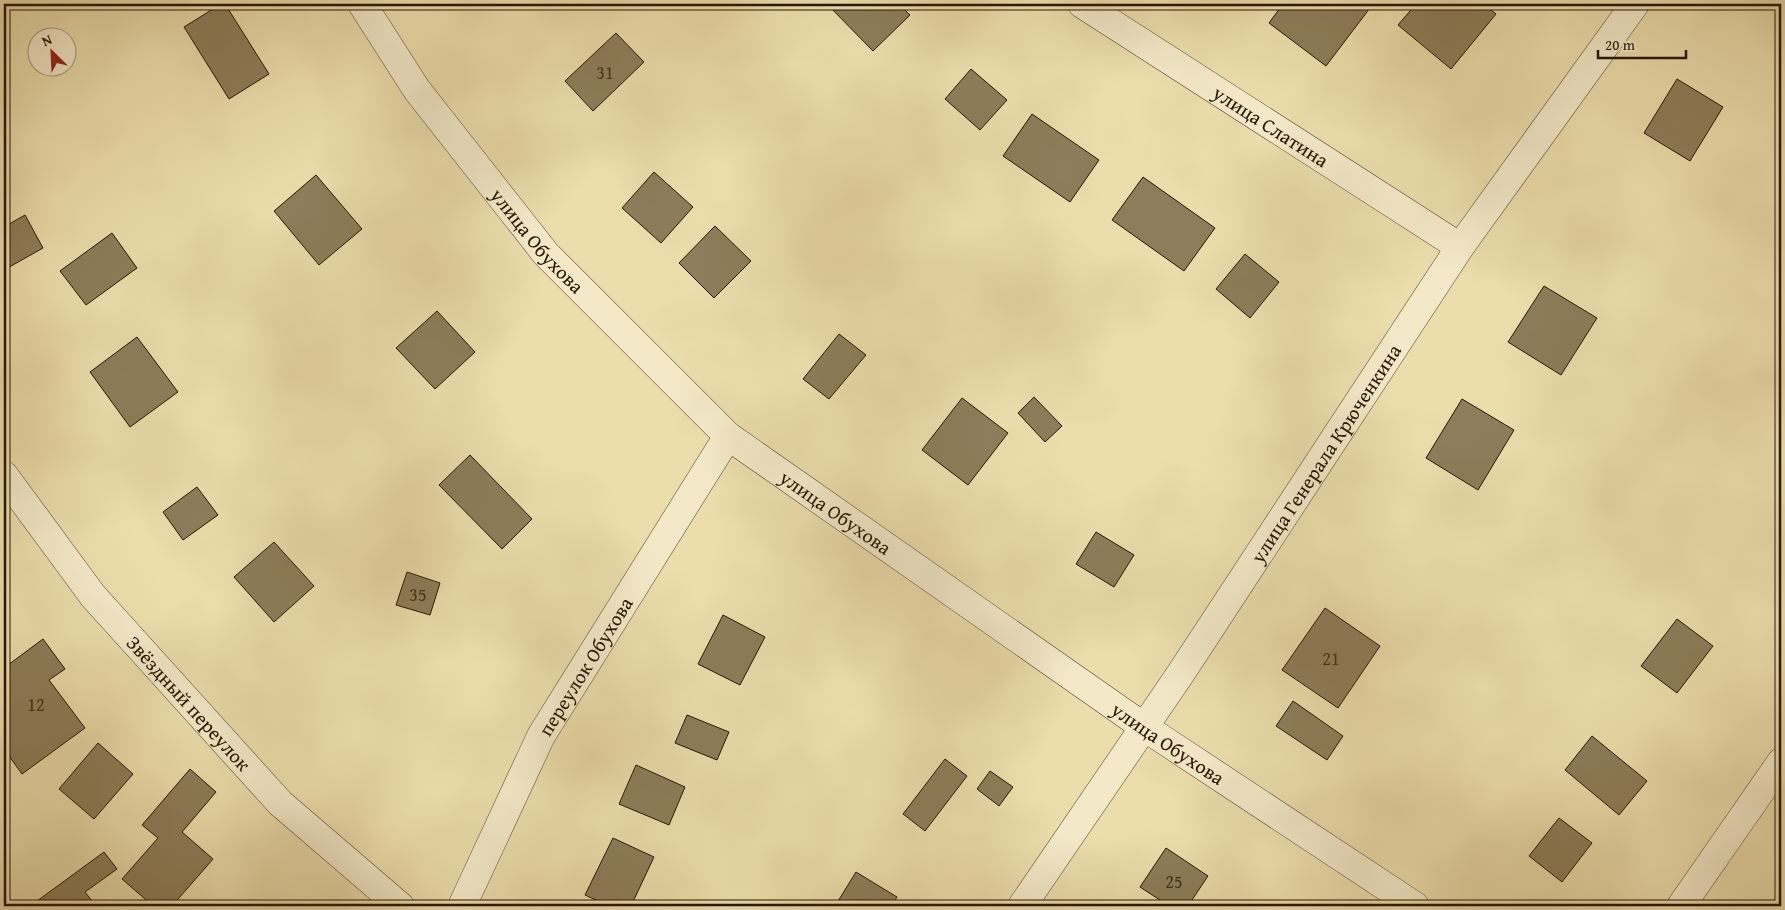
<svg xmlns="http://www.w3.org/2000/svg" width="1785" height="910" viewBox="0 0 1785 910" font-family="'Gentium Book Plus',serif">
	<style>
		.building { fill: #8d7d5a; stroke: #271601 }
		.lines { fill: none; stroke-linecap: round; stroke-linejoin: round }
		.street-casing { stroke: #58482c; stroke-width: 29 }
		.street { stroke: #f3e9c9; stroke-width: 28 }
		.labels { text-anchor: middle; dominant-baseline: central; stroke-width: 5; stroke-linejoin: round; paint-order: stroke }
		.number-label { font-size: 18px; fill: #403017 }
		.street-label { font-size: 20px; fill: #271601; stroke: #f3e9c9 }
	</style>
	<rect width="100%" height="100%" fill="#ecddac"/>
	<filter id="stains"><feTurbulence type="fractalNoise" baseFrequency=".004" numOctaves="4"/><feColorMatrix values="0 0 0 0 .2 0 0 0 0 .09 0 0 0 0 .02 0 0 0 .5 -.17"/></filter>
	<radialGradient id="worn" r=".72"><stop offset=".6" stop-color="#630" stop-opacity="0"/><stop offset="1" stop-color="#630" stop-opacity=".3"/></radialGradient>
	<path class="building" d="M221,4H225L269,74L229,99L184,27Z
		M827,4H899L910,15L873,51Z
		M1283,4H1373L1326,66L1269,23Z
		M1416,4H1483L1496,14L1451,69L1398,25Z
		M616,33L644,62L593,111L565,81Z
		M971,69L1007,100L980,130L945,99Z
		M1677,79L1723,107L1690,161L1644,133Z
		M1032,114L1099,160L1070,202L1003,156Z
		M654,172L693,207L661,243L622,208Z
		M316,175L362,229L319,265L274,211Z
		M1143,177L1215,228L1184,271L1112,220Z
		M25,215L43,248L4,270V227Z
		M715,226L751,261L714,298L679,263Z
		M112,233L137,268L86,305L60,271Z
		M1245,254L1279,282L1250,318L1216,289Z
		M1544,286L1597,318L1561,375L1508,342Z
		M437,311L475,352L435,389L396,348Z
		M839,334L866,355L829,399L803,379Z
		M137,337L178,392L130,427L90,372Z
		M1034,397L1062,426L1045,442L1018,413Z
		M962,398L1008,433L968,485L922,450Z
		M1462,399L1514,430L1478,490L1426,458Z
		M470,455L532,519L502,549L439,485Z
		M197,487L218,515L183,540L163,512Z
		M1096,532L1134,555L1114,587L1076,564Z
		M274,542L314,586L274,622L234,577Z
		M407,572L440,583L430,615L396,605Z
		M1325,608L1380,646L1338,708L1282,670Z
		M723,615L765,637L740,685L698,664Z
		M1677,619L1713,646L1677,693L1641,666Z
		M43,639L65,669L49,680L85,728L22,774L4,749V668Z
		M1293,701L1343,736L1327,760L1276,726Z
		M687,715L729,732L717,760L675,743Z
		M1592,736L1647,781L1619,815L1565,770Z
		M98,743L133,774L94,819L59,789Z
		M945,759L967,776L925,831L903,814Z
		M636,765L685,787L669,825L619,804Z
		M190,769L216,792L182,832L213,859L172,906H153L122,879L158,838L142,825Z
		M990,771L1013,787L999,806L977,789Z
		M1559,818L1592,843L1562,882L1529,856Z
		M613,838L654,857L631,906H609L585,895Z
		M1166,848L1208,876L1188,906H1169L1140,887Z
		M104,852L117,869L85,892L96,906H41L37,901Z
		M856,872L897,897L892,906H835Z"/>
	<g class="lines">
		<g class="street-casing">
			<g id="street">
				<path id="s1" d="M362,4L417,90L546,254L728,436L1144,727L1415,906"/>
				<path id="s2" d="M1082,4L1460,247"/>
				<path id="s3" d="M4,475L93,596L280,803L400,906"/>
				<path id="s4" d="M462,906L541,736L728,436"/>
				<path id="s5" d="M1022,906L1181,673L1460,247L1635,4"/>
				<path d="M1681,906L1781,762"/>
			</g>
		</g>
		<use href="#street" class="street"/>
	</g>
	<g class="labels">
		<g class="number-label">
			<text x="605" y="72">31</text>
			<text x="418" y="594">35</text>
			<text x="1331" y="658">21</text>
			<text x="36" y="704">12</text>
			<text x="1174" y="881">25</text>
		</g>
		<g class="street-label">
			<text stroke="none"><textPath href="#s2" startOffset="225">улица Слатина</textPath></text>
			<text stroke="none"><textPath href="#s1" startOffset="295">улица Обухова</textPath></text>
			<text stroke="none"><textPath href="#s5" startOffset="545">улица Генерала Крюченкина</textPath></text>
			<text stroke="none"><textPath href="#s1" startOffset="700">улица Обухова</textPath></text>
			<text stroke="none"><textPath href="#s4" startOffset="270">переулок Обухова</textPath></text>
			<text stroke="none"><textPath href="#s3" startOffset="294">Звёздный переулок</textPath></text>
			<text stroke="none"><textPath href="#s1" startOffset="1105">улица Обухова</textPath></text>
		</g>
	</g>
	<rect width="1785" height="910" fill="none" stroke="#ecddac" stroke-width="20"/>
	<rect x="5" y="5" width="1775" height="900" fill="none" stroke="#271601" stroke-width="2.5"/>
	<rect x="10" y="10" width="1765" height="890" fill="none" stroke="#271601"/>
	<g transform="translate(52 52) rotate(336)"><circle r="24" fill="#f3e9c9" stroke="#a19579"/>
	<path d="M0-4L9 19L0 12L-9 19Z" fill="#8f2418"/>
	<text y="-8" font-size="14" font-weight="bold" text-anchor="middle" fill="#271601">N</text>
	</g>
	<path d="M1598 50v8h88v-8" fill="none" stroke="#271601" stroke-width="2.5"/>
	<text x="1605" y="50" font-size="15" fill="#271601" stroke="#f3e9c9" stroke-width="4" paint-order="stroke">20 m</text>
	<rect width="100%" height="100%" filter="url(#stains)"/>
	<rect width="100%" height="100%" fill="url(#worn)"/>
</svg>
